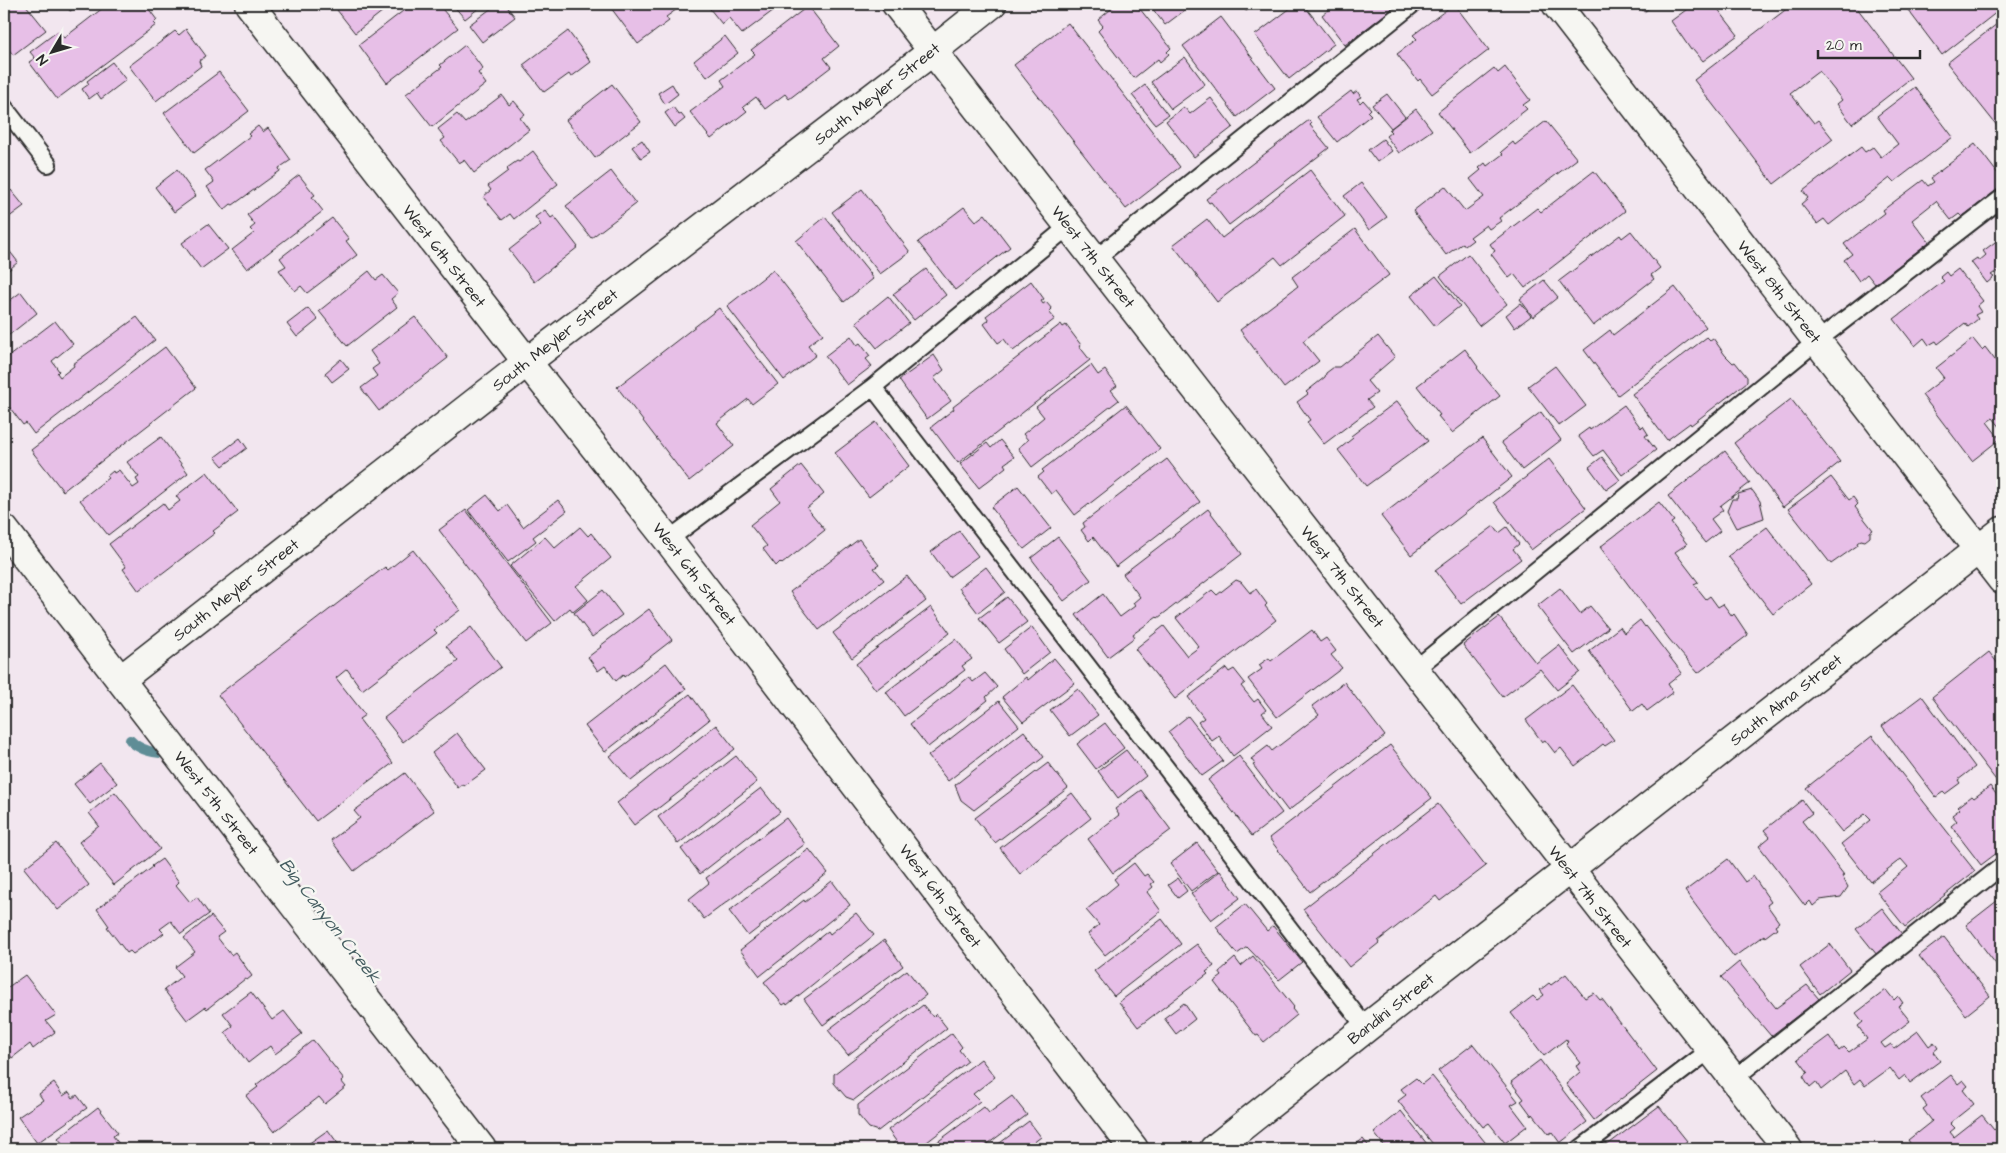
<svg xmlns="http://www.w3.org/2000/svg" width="2006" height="1153" viewBox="0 0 2006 1153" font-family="'Architects Daughter',sans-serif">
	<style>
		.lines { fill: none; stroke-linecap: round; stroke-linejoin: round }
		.stream { stroke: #5e8d96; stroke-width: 10 }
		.building { fill: #e7bfe7; stroke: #2b2b2b }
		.lane-casing { stroke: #2b2b2b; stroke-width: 20 }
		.street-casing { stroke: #2b2b2b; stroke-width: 31 }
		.secondary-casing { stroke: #2b2b2b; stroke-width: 31 }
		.lane { stroke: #f6f6f2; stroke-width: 16 }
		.street { stroke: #f6f6f2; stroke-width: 28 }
		.secondary { stroke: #f6f6f2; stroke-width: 28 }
		.labels { text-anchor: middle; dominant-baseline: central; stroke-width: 5; stroke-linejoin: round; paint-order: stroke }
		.street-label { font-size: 16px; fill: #2b2b2b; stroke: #f6f6f2 }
		.water-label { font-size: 18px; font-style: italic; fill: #445c60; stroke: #f6f6f2 }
	</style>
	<rect width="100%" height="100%" fill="#f2e6ef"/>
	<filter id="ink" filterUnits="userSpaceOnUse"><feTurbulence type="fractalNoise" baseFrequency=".02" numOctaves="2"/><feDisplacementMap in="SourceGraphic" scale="10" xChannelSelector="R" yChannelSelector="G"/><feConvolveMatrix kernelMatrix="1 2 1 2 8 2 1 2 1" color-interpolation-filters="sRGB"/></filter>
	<g filter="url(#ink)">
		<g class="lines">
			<path class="stream" d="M130,740C141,752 157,753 172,754"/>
		</g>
		<path class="building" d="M4,4H25L46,30L13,55L4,43Z
			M64,4H82L70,11Z
			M108,4H145L157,20L154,23L156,25L57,99L29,62L35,58L30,52L58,31L64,38Z
			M337,4H387L381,8L383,11L355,33L337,10L340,8Z
			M412,4H438L458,28L387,83L359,45Z
			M452,4H484L465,19Z
			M497,4H505L515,17L482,42L469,25Z
			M608,4H679L680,7L666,17L669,21L638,44Z
			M706,4H782L742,34L729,18L722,24Z
			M1117,4H1127L1129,6L1136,4L1171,48L1167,52L1169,54L1160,62L1158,59L1134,78L1098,31L1103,26L1098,20Z
			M1149,4H1193L1165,25Z
			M1241,4H1256L1246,11Z
			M1296,4H1303L1334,44L1289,79L1255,35Z
			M1336,4H1388L1392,9L1345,45L1322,15Z
			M1454,4L1489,50L1432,94L1420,79L1418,81L1397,54L1417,39L1413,35Z
			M1637,4H1654L1644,12Z
			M1694,4H1714L1738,35L1703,61L1693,49L1691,50L1671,21Z
			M1793,4H1854L1911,78L1852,124L1837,104L1842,100L1819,71L1790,93L1814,123L1818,120L1833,139L1774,184L1694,80Z
			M1908,4H2002V8L1942,55L1905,6Z
			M808,6L839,46L824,58L831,67L789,99L785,94L765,109L756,97L743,107L747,111L711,139L690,112L725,86L721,80L755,54L751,50Z
			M1221,17L1275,88L1237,117L1183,46Z
			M2002,20V132L1947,63Z
			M1068,23L1180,167L1126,209L1014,65Z
			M186,29L206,56L199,61L201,66L156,101L129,66L175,31L179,35Z
			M568,31L591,62L571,77L569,74L544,92L523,65Z
			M725,36L738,53L707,77L694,61Z
			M465,45L483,69L478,73L486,84L432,127L406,94L442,67L440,65Z
			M1185,57L1205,84L1171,109L1151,82Z
			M112,62L126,80L101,99L97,93L89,99L82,89L89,84L87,81Z
			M1505,67L1530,100L1523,105L1527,109L1470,153L1438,112L1494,68L1498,73Z
			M219,72L249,111L194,153L164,113Z
			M612,84L641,122L595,158L566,120Z
			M672,84L678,94L665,104L658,93Z
			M1145,85L1168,115L1155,124L1132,95Z
			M1915,87L1953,137L1894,182L1890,178L1829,225L1824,219L1817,224L1801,204L1808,198L1803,191L1861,147L1865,152L1873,147L1881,157L1898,144L1877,116Z
			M1351,91L1353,94L1357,91L1361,97L1357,99L1360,103L1363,100L1371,109L1368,112L1371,115L1337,142L1317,117Z
			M1387,94L1405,117L1391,128L1372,105Z
			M502,95L509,105L514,101L525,114L520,118L529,130L474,173L464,160L459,163L441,141L445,138L438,129L457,114L465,123Z
			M1211,98L1233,127L1194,157L1166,121L1184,107L1190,114Z
			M673,107L679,115L681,114L685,119L675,127L665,113Z
			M1416,109L1432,130L1399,153L1386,136L1391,132L1389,130Z
			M1309,120L1312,123L1310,125L1329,148L1229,225L1211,202L1209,203L1206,199Z
			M1546,121L1577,159L1499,218L1501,221L1489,229L1486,225L1470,237L1473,240L1465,246L1463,243L1446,255L1413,211L1445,186L1465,211L1484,197L1470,179L1481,170L1479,168L1485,163L1487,166L1503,154L1501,152L1513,142L1515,145Z
			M258,126L263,132L268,128L291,160L279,168L280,171L233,205L231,204L224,210L207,187L214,182L205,170L250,136L248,134Z
			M1383,139L1392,151L1377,162L1368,150Z
			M642,140L650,152L641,158L632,147Z
			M1975,144L2002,179V186L1962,217L1959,214L1951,220L1936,201L1912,220L1929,242L1875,284L1867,274L1859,281L1844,260L1852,254L1844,244L1885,213L1883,210L1923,180L1928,186L1934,182L1931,178Z
			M533,151L558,184L514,219L510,214L502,220L483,197L491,190L488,186L508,171L507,168L517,161L519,162Z
			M177,170L196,196L174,212L155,187Z
			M1310,170L1345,216L1282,265L1275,257L1217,302L1173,245L1207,219L1222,238Z
			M611,171L636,204L591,238L566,206Z
			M1594,171L1625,211L1525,288L1514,274L1509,278L1491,254L1495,251L1490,244L1537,208L1541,212Z
			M299,175L315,195L312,197L323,211L247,269L232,250L254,233L250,229L255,225L247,215Z
			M1361,183L1387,217L1369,230L1344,196Z
			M862,189L910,252L880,274L832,212Z
			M11,190L24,206L4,221V193L5,195Z
			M964,207L976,221L985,214L1010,247L955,290L918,242Z
			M545,210L551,218L554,216L578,247L534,282L509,250L541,225L535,217Z
			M825,217L871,274L870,275L873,279L844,302L796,241Z
			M332,218L349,239L346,241L357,255L307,293L301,286L295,291L279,270L286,266L280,258Z
			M208,224L228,249L201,269L182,243Z
			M1355,229L1389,275L1303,341L1319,361L1284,388L1240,330L1298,286L1292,277Z
			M1631,231L1660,268L1651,275L1654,279L1593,326L1559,281L1620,235L1622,238Z
			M2002,237V278L1997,271L1991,275L1994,277L1987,283L1971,262L1977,258L1979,261L1986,255L1983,251Z
			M4,244L18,262L4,274Z
			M1468,254L1507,304L1479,326L1440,276Z
			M926,269L946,295L914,320L893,294Z
			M1958,269L1983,301L1977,306L1981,312L1975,315L1978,319L1968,327L1965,323L1938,344L1936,341L1929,345L1924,338L1915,346L1894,319L1944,281L1940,277L1946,272L1949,276Z
			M773,270L823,334L808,345L816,355L784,380L727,306Z
			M369,271L376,280L383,275L398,293L391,299L397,307L347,346L319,311Z
			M1436,276L1460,306L1435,326L1411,296Z
			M1544,280L1558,297L1533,317L1520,299Z
			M1031,281L1044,299L1041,301L1043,304L1046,302L1052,309L1049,312L1055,319L1013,351L1004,339L998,343L984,324L989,320L986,316Z
			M1675,287L1706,327L1618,395L1584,350L1610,330L1613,335Z
			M21,292L37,313L4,339V305Z
			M888,296L909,323L877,348L856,322Z
			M1521,303L1531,316L1515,328L1506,315Z
			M308,308L318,320L297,337L287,324Z
			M719,308L778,384L752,404L748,399L717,423L734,446L689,481L617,387Z
			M137,317L155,340L34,434L26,423L23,425L4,400V360L55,321L73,344L52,361L59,371L57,373L60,377L74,366L73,364Z
			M415,317L448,358L379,411L361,388L377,376L372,369L379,364L370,351Z
			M1061,324L1063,327L1066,325L1081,345L1079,346L1090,360L958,463L931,427L954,409L953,407Z
			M851,336L857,345L860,343L870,356L866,359L872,366L847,385L825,356Z
			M1378,336L1395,357L1367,381L1377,393L1367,400L1373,407L1324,444L1307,422L1310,420L1297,402L1308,394L1306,392L1325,377L1326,373L1334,367H1339Z
			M1707,337L1710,340L1713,338L1725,355L1733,363L1735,362L1747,377V382L1691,425L1690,423L1667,440L1632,394Z
			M1973,339L1982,350L1985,347L2002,369L2001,370L2002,372V429L1993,418L1987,422L2000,439L1972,461L1922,395L1944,378L1936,368Z
			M165,347L196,388L63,491L31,450Z
			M1465,349L1478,367L1477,368L1500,396L1452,433L1438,416L1440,415L1417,386Z
			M934,355L944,370L934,378L951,401L927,419L899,380Z
			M341,359L349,369L332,382L325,373Z
			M1091,365L1098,375L1105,370L1117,386L1111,390L1119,400L1032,467L1018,448L1028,440L1023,434L1044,417L1036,407Z
			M1555,366L1586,406L1559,426L1528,386Z
			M1791,399L1840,462L1783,507L1734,443Z
			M1397,401L1428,441L1366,486L1338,450L1353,438L1351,436Z
			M1126,405L1160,449L1075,515L1056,490L1051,494L1038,477L1044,472L1042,470Z
			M1624,405L1641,428L1643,426L1648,434L1645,436L1656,450L1622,475L1603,450L1594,456L1578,436L1589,428L1590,430Z
			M1541,412L1561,440L1522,470L1501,442Z
			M876,422L909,466L869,497L835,453Z
			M161,437L188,473L108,535L80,500L108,478L107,476L113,471L114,473L119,470L133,488L139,484L136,479L139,477L127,462Z
			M240,438L247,448L223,466L215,457Z
			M1482,438L1512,477L1411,555L1381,516Z
			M1000,440L1014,457L1004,464L1006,467L979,488L960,464L987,443L991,448Z
			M1725,451L1750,483L1720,506L1723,510L1711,519L1720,531L1705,543L1668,496Z
			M1602,457L1620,480L1606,490L1589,467Z
			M1167,459L1200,502L1116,567L1093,537L1089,541L1081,530L1085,527L1083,523Z
			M1549,459L1586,508L1531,550L1494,502Z
			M801,465L824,494L807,508L825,530L782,564L780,562L776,566L763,549L767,546L750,525L780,501L771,489Z
			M207,472L238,512L213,531L215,533L139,591L123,569L126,567L109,544L163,503L168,510L180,501L176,496Z
			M1831,477L1849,500L1853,497L1858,504L1855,507L1873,530L1870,532V537L1865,541L1861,540L1857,543L1858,545L1831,564L1788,509Z
			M1018,486L1051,528L1024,549L991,507Z
			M1752,490L1760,501L1764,518L1736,528L1727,511L1732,499H1737L1738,494Z
			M487,495L500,511L507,505L523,527L558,500L567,511L533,537L536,541L508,562L468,510Z
			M1659,502L1674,521L1671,523L1687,544L1675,552L1698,582L1694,584L1706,599L1710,596L1718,607L1723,604L1732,616L1734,614L1748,635L1698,673L1669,639L1600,547Z
			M1208,509L1242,554L1158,618L1157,617L1133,634L1135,637L1108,657L1076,615L1103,594L1120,617L1135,606L1133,603L1140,597L1123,574Z
			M466,510L552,623L526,643L439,530Z
			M1494,526L1499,533L1507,527L1519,544L1513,549L1521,559L1461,604L1435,570Z
			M580,527L588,536L591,533L611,558L576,586L588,600L573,612L570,608L555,621L510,566L545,537L555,548Z
			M1767,527L1811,584L1773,614L1728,556Z
			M959,531L978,556L949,577L931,552Z
			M1058,537L1091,580L1064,601L1031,558Z
			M859,539L879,565L874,568L884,580L819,630L790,592Z
			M413,550L460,610L434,630L437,633L362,690L347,669L336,678L365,715L359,719L393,763L316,821L218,695L385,567L388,570Z
			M986,567L1005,592L978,613L959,588Z
			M907,576L926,601L852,658L833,633Z
			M1236,580L1241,582L1250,593L1256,589L1267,604L1265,606L1276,620L1175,699L1135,649L1164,626L1187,656L1199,647L1176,618L1212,590L1217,595Z
			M1560,588L1580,614L1590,606L1608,628L1574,654L1537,606Z
			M603,590L622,615L592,637L574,613Z
			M1007,597L1027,622L999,643L979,618Z
			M931,607L950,633L876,690L856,664Z
			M649,609L672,640L624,677L623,675L616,681L605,666L598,671L588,657L601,647L600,646Z
			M1499,617L1536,663L1559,645L1580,672L1557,690L1540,669L1503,697L1463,645Z
			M1640,620L1645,627L1646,626L1682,673L1668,684L1673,692L1647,711L1642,704L1633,711L1589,651L1620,627L1624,633Z
			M471,627L501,667L403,742L384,718L458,661L446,646Z
			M1032,627L1050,652L1022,674L1004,649Z
			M1312,630L1320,642L1326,638L1336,651L1331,655L1342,668L1277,717L1248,679L1262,669L1259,665L1269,658L1271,661Z
			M956,639L972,659L962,666L965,670L904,716L886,692Z
			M1989,652L2002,669V788L1932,697Z
			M1054,658L1075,683L1023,722L1002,697L1026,677L1028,680Z
			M666,663L686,689L605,752L585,726Z
			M1226,668L1229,672L1234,669L1245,683L1241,686L1254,702L1258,699L1266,710L1262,713L1272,726L1233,756L1219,736L1212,741L1198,722L1204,718L1188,697Z
			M985,673L997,687L986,697L988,700L928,747L910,724L969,677L973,682Z
			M1344,682L1385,736L1288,811L1253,765L1255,764L1251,759L1268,746L1272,751L1319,715L1312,706Z
			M1572,685L1614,740L1605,746L1603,744L1575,766L1561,748L1555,753L1545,740L1542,742L1526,720Z
			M1078,689L1098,715L1070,736L1050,710Z
			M690,694L709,720L631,781L610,756Z
			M1922,696L1975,767L1958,780L1960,783L1945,794L1943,792L1936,797L1882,726Z
			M999,701L1019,726L948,781L928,756Z
			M1188,716L1223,761L1202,776L1168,732Z
			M1105,723L1124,748L1096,769L1077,744Z
			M716,725L735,749L656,810L655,809L634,825L617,803Z
			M1024,731L1044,757L974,810L961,800L955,785Z
			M457,733L486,770L464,786L463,784L458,788L432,753Z
			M1872,736L1953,839L1951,841L1975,871L1905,927L1877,892L1908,867L1901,859L1871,882L1841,844L1871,820L1865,814L1842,832L1806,788Z
			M1390,745L1432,798L1310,892L1269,838Z
			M1126,750L1146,776L1118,798L1098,771Z
			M736,756L757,782L678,844L658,817Z
			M1239,756L1282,813L1252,836L1208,780Z
			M100,763L117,783L90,804L74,784Z
			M1048,763L1068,788L995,843L975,818Z
			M405,773L434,811L354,871L331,840L360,818L354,811Z
			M1990,786L2002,802V849L1981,865L1951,826L1957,821L1952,815L1960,809L1958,807L1972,796L1974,798Z
			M761,788L780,812L700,874L681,849Z
			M1141,790L1171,830L1113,873L1088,839L1119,815L1115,809Z
			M115,792L160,849L114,885L79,842L99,826L89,813Z
			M1072,793L1091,818L1020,874L1000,848Z
			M1802,800L1812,813L1802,821L1844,875L1842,876L1848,887L1841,897L1820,900L1813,906L1810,901L1805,906L1759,846L1770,837L1764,830Z
			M1438,804L1486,866L1440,901L1436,896L1378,941L1379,943L1349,967L1303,909Z
			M786,818L805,844L704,919L689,899L709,883L706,878Z
			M56,843L89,885L58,910L24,868Z
			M1197,843L1218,871L1191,891L1170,864Z
			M809,849L828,873L748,936L729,911Z
			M162,859L179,882L176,885L190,902L197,897L209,914L181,934L171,921L160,929L164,933L155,940L154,939L133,954L130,951L127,953L107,927L109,926L97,909L153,867L152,866Z
			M1728,859L1745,882L1753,876L1771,902L1767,905L1779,922L1775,925L1777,928L1765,937L1764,935L1734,957L1685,891Z
			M1134,863L1144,876L1147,874L1154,882L1151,884L1153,887L1147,892L1161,911L1105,955L1088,934L1099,925L1086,910L1118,884L1114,879Z
			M1220,871L1240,898L1211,920L1191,894Z
			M1178,878L1187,891L1178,898L1168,885Z
			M832,881L850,905L760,976L740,950L804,900L805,902Z
			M2002,897V972L1966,925Z
			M1245,904L1267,931L1273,926L1302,962L1279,980L1247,947L1237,954L1216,927Z
			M1882,908L1902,934L1877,955L1856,929Z
			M856,913L874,935L787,1005L786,1003L783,1005L764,982L828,931L830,934Z
			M211,916L224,932L217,937L231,955L235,952L252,976L247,980L245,979L207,1009L205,1007L187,1020L164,990L182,976L175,967L195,952L184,938Z
			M1162,919L1181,944L1114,996L1094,971Z
			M1944,937L1990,996L1966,1015L1919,956Z
			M884,940L903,966L823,1025L804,999Z
			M1197,944L1214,966L1206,972L1208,974L1138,1027L1119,1002Z
			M1830,944L1850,970L1820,994L1800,967Z
			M1253,956L1294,1007L1292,1009L1297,1015L1264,1042L1258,1035L1256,1036L1214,982L1222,976L1219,972L1235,958L1241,966Z
			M1739,962L1776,1008L1807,985L1819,999L1771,1036L1721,977Z
			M907,970L926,995L848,1055L828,1030Z
			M1566,974L1585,998L1594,993L1600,1000L1602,999L1657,1071L1594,1120L1566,1084L1580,1072L1576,1066L1581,1063L1566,1044L1568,1042L1566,1039L1544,1056L1511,1013L1533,996L1537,1000L1544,995L1540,990L1549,983L1551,985Z
			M25,975L56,1015L46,1021L55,1032L33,1049L30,1044L12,1058L4,1047V990Z
			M1886,990L1894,1000L1898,996L1903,1003L1898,1006L1910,1021L1881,1043L1885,1048L1891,1044L1894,1049L1918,1031L1929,1046L1934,1042L1938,1048L1933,1052L1940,1061L1910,1083L1905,1075L1899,1080L1890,1068L1865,1086L1860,1079L1854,1084L1845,1071L1821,1090L1816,1082L1810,1087L1803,1076L1808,1072L1798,1059L1829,1036L1839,1051L1844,1047L1849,1052L1867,1039L1858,1026L1863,1022L1856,1013Z
			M251,992L272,1020L284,1011L302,1034L275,1054L270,1046L248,1063L225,1032L233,1026L223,1013Z
			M1184,1003L1195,1019L1176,1034L1164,1018Z
			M923,1005L933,1017L936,1014L947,1028L854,1100L846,1097L834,1083V1074Z
			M952,1033L962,1047L959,1050L968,1061L878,1131L869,1128L858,1115V1105Z
			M313,1040L344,1079L341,1081L346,1087L325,1104L319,1097L274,1132L246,1096L258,1087L256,1085Z
			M1473,1044L1518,1101L1511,1105L1527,1126L1505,1143L1489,1123L1483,1127L1438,1071Z
			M2002,1044V1058L1996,1049Z
			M981,1059L995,1077L973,1094L980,1101L918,1149H886L896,1141L888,1130Z
			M1540,1060L1587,1122L1560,1143L1552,1132L1549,1134L1533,1114L1532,1116L1521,1101L1524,1099L1511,1082Z
			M1951,1075L1958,1084L1963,1080L1968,1086L1963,1090L1974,1104L1950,1123L1955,1128L1950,1132L1954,1137L1982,1115L1994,1130L1999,1126L2002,1130V1133L1999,1136L2002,1140V1146L1998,1149H1914L1908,1140L1932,1121L1923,1109L1927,1106L1921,1098Z
			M1432,1076L1489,1147L1485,1149H1437L1398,1101L1406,1095L1401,1089L1416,1078L1422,1084Z
			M54,1083L63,1096L69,1092L73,1098L77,1095L87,1108L37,1143L18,1117L43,1100L39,1094Z
			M1012,1096L1027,1115L981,1149H928L984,1107L989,1113Z
			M1659,1106L1687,1141L1677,1149H1602Z
			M98,1107L118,1133L113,1136L123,1149H67L58,1138Z
			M1401,1111L1431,1149H1387L1374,1133Z
			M1029,1121L1041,1137L1025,1149H992Z
			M328,1130L342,1149H301Z
			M1363,1139L1371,1149H1349Z
			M1691,1144L1694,1149H1685Z"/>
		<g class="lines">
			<g class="lane-casing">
				<path id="lane" d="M4,107L48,164
					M1095,259L1413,4
					M873,387L1366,1028
					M668,540L873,387L1069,226
					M1414,670L1817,341L2002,198
					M1732,1080L2002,866
					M1580,1149L1710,1050"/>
			</g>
			<g class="street-casing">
				<path id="street" d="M1556,4L2002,580
					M4,529L482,1149
					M120,680L527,362L933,51L992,4"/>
			</g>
			<g class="secondary-casing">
				<path id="secondary" d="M249,4L527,362L668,540L1134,1149
					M896,4L1788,1149
					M1214,1149L1366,1028L2002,531"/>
			</g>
			<use href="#lane" class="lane"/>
			<use href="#street" class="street"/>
			<use href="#secondary" class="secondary"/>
		</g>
	</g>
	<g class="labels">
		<g class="street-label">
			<text transform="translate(877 94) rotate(-38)">South Meyler Street</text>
			<text transform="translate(444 256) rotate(52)">West 6th Street</text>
			<text transform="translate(1093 257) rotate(52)">West 7th Street</text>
			<text transform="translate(1779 292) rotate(52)">West 8th Street</text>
			<text transform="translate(555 340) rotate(-38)">South Meyler Street</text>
			<text transform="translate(694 574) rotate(52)">West 6th Street</text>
			<text transform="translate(1342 577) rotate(52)">West 7th Street</text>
			<text transform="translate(236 590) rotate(-38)">South Meyler Street</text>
			<text transform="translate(1786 700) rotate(-38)">South Alma Street</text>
			<text transform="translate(216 803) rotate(52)">West 5th Street</text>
			<text transform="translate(940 896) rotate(53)">West 6th Street</text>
			<text transform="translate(1590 897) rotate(52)">West 7th Street</text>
			<text transform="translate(1391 1009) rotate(-38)">Bandini Street</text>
		</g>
		<g class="water-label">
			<text transform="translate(330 921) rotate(52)">Big Canyon Creek</text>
		</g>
	</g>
	<rect width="2006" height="1153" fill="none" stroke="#f6f6f2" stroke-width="20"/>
	<rect x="10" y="10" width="1986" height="1133" fill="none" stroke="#2b2b2b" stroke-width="2" filter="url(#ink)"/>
	<g transform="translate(52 52) rotate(232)" stroke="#f6f6f2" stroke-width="4" paint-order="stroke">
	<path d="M0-4L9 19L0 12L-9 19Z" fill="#2b2b2b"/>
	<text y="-8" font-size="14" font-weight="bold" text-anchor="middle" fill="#2b2b2b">N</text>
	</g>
	<path d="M1818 50v8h102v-8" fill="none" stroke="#2b2b2b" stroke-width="2.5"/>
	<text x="1826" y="50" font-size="15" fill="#2b2b2b" stroke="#f6f6f2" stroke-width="4" paint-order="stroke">20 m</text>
</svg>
